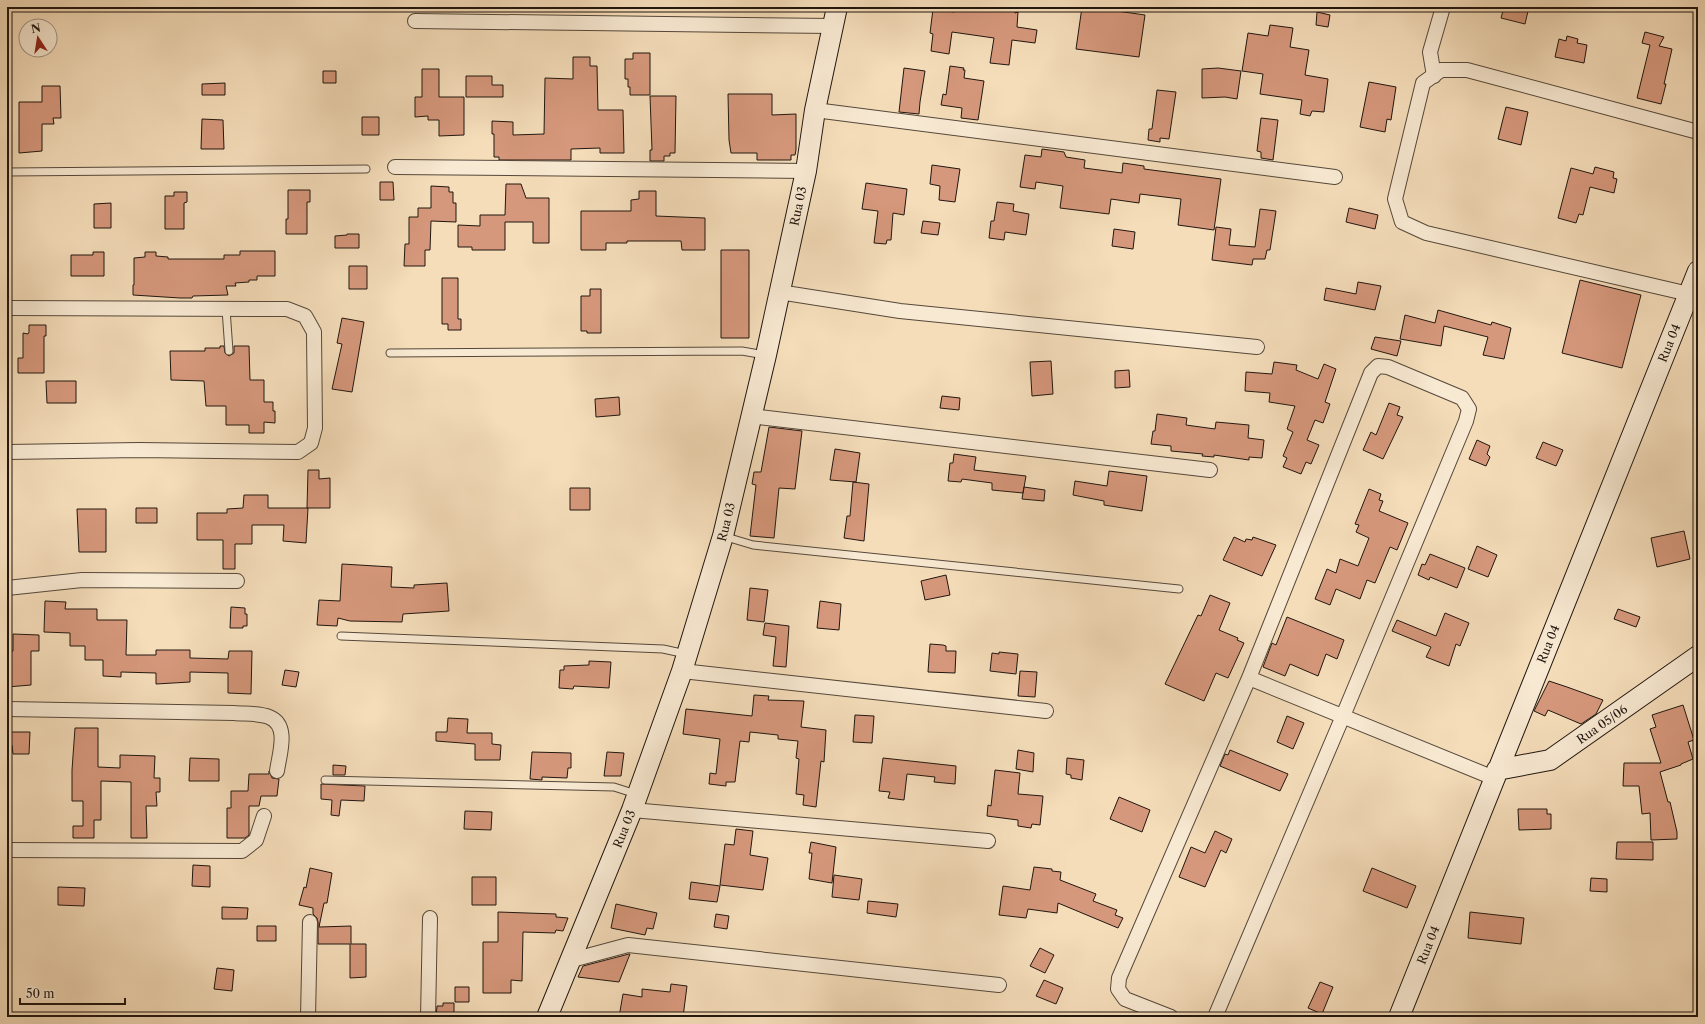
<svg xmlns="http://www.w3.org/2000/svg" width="1705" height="1024" viewBox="0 0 1705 1024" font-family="'Libre Caslon Text',serif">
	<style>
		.building { fill: #d6987c; stroke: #20160f }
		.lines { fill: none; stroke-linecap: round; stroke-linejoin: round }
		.lane-casing { stroke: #55483a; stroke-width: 9 }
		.street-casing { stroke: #55483a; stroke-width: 16 }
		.secondary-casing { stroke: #20160f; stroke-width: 22 }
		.lane { stroke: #f8e9d2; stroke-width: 7 }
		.street { stroke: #f8e9d2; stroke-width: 14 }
		.secondary { stroke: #f8e9d2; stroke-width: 20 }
		.labels { text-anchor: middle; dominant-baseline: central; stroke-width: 3; stroke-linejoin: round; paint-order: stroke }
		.street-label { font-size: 12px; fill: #20160f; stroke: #f8e9d2 }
	</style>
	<rect width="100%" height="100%" fill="#f5ddba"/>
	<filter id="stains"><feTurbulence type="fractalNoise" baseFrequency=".005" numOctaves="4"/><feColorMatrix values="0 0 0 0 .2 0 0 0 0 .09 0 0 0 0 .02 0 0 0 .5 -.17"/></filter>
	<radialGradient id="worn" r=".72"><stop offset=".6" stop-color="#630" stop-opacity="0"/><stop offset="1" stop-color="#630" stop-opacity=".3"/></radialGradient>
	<path class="building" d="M983,7H1015V13L1018,12L1017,27L1037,30L1035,43L1012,40L1009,65L990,63L994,38L952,32L949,54L931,51L933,34L930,33L933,9L954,12L955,8L982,11Z
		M1082,7H1104L1103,9L1145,15L1139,57L1076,49Z
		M1504,7H1529L1525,24L1501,18Z
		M1317,12L1330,15L1328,27L1316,25Z
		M1270,25L1293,28L1290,47L1309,50L1305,75L1328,79L1324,112L1312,111L1310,116L1300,114L1302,100L1260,94L1263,74L1242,71L1248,33L1268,36Z
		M1645,32L1664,37L1659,46L1672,49L1664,84H1666L1661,104L1637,98L1650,45L1642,43Z
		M1567,36L1578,39L1577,43L1587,45L1584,63L1555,57L1559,39L1566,41Z
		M633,53H650V95H630V87H628V79H625V59H633Z
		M573,57H590V66H597L598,110H623L624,153H600V148L571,149V160H499V157H494V134H492V121L513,122V135L544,134L545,78L573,79Z
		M950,66L964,68L963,70H965L964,78L984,81L978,120L961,118L962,108L941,105L943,94L946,95Z
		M904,68L925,71L920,102L919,114L899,112Z
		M1218,68L1241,71L1237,99L1225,97L1202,98V69Z
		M422,69H439V97H464V135L439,136V120H428V116L415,117V97H422Z
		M323,71H336V83H323Z
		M466,76H492V85H503V97H466Z
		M1369,82L1396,87L1391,120L1387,119L1385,132L1360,127Z
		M225,83V95H202V84Z
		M42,86H60L61,118H53L54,124H42V151L19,153V102H42Z
		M1157,90L1176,92L1169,139L1160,138V142L1148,140L1149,129H1152Z
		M728,94H772V115L796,114V150L795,155H791V160H757V153H731L729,140Z
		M650,96H676L675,153H670V156H664V161H650V150H652Z
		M1506,107L1528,112L1521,145L1498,139Z
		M362,117H379V135H362Z
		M1261,118L1278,120L1273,160L1261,158V152L1257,151Z
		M202,119L223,120L224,149H201Z
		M1042,149L1064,152L1066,157L1085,160L1084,168L1122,173L1123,163L1144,166V169L1221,179L1214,230L1178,225L1181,199L1140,194L1139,203L1111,199L1109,214L1060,208L1063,186L1036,182L1035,189L1020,187L1025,155L1041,157Z
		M932,165L960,169L955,202L939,200L940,186L930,184Z
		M1595,167L1614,172L1613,178L1617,179L1614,193L1590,187L1583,215L1579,214L1576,223L1558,218L1571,168L1593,174Z
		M380,182H393L394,200H380Z
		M866,183L907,189L904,215L893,213L891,240H887L886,244L874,243L878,211L862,209Z
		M506,184H521L526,198H549V243H533V222H505V250H472V247H458V225L480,226V215H505Z
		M431,186L449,187V192H453V203H456V222L431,221L430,250H425V266H404L405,244H409V217H418V208H431Z
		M288,190H310V202H307V234H286V219H288Z
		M639,191H656V216L705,218V250H682L681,241H627V243H606V250H581V211H631V200L639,199Z
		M174,192H187V202L184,203V229H165V196H174Z
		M997,202L1014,204L1013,211L1029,214L1026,235L1005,232L1004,240L989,238L991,221H994Z
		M111,203V228H94V204Z
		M1349,208L1378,215L1375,229L1346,222Z
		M1260,209L1276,211L1270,250H1267L1265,259H1253L1252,265L1212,260L1216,227L1231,229L1229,245L1255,247Z
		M923,221L940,223L938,235L921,233Z
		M1114,229L1135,232L1133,249L1112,246Z
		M347,234H359V248H335V236L347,235Z
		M721,250H749V338H721Z
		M240,251H275V276H257V280H249V282L235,283L236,286H226L228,295L193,296L192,298H180L133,295V285H134V258L145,257V252H156V256L168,257V259H224V255H240Z
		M93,252H104V276H71V255H93Z
		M349,266H367V289H349Z
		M442,278H458V319H461V330H448V324H442Z
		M1580,280L1641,295L1622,368L1562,353Z
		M1358,282L1381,286L1375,310L1324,300L1326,288L1356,294Z
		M590,289H601V333H587V331H581V296H590Z
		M1438,310L1491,325L1492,322L1511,328L1504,359L1483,355L1488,337L1444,326L1441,346L1400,339L1405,315L1435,323Z
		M342,318L364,322L352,392L332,389L342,344L337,343Z
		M29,325H46V336H44V373H18V358H23V333L28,334L29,332Z
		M1375,337L1401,341L1397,356L1371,349Z
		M220,346H224L225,353L229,356L234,353V346H249L250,380H264V402H273V411H275V423L264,422V433H249V425H226V406H206L204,381L171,380L170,351H205V348H220Z
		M1051,361L1053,394L1032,396L1030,362Z
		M1274,362L1297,365L1296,370L1318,379L1324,364L1336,369L1325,402L1330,404L1323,423L1315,420L1307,440L1319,445L1311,464L1306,462L1301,474L1283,467L1287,458L1283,456L1293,432L1287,429L1295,406L1269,402L1270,393L1245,391L1246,372L1272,374Z
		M1129,370L1130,387L1115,388V371Z
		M46,381H76V403H47Z
		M942,396L960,398L959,410L940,408Z
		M619,397L620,415L596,417L595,399Z
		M1389,403L1400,407L1397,415L1403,417L1383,459L1363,450L1371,432L1376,435Z
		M1157,414L1187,418L1186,425L1215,429L1216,422L1249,425L1248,438L1264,440L1262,458L1249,457V460L1214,455V457L1202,456L1203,454L1171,451V446L1151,444L1153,431H1155Z
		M769,427L802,431L795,489L779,488L774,538L750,536L756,485L752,484L754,472H761Z
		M1477,440L1490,446L1487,454L1490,457L1486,466L1469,459Z
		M1543,442L1563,450L1556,466L1536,458Z
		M835,449L860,453L856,482L830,480Z
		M954,454L976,457L974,470L1026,476L1023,493L992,490V483L962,479L961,482L948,481L950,463H953Z
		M308,470H319V479L330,478V508H307Z
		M1109,471L1147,476L1142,511L1104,505V501L1073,495L1075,481L1107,486Z
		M853,482L869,484L864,541L844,538L847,516H850Z
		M1024,487L1045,490L1044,501L1022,499Z
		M570,488H590V510H570Z
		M1369,489L1381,494L1379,500L1383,501L1379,511L1408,523L1397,550L1390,547L1375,583L1367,580L1360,599L1336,589L1330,605L1315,599L1327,569L1336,573L1340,559L1358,566L1369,538L1356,532L1359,525L1355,524Z
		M244,495H268V508H308L306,543L283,541L284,525H252V544H235V569H223V540H197V513H227V509L243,508Z
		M136,508H157V523H136Z
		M77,509H106V552H79Z
		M1684,531L1690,559L1657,567L1651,538Z
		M1234,537L1245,542L1246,539L1252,540L1253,537L1276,545L1262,576L1223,560Z
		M1477,546L1497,555L1488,577L1468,569Z
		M1430,554L1465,568L1457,588L1430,577L1429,580L1418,575L1422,564L1425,565Z
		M342,564L392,567L391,587L414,588V585L447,583L449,611L403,614L402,622L350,621L338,618L337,626L317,625L319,600L340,601Z
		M946,575L950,595L925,600L921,581Z
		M750,588L768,590L764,622L747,620Z
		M1210,595L1230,603L1219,630L1238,638L1237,640L1244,643L1228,678L1216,673L1204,701L1165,684L1198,615L1201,616Z
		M45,601L66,602L65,609H97V620H127L126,655H156V650H190V658L228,659L229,651H252L251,694L228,693V673L190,672V682L156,684V673L121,672V677L103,676V660H85V646H70V633L44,632Z
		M820,601L841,604L839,630L817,628Z
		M231,607L245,608V614H247V626H243V628H230Z
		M1618,609L1640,617L1636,627L1614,619Z
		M1445,613L1469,623L1460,646L1456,644L1449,666L1426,657L1431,647L1392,631L1397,620L1436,636Z
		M1287,617L1344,640L1337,659L1326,654L1318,676L1290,664L1285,676L1263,667L1272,643L1276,645Z
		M765,623L789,626L786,667L773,666L776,637L763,635Z
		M13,634L39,635V651H31V685L7,687V651H13Z
		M930,644L943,645L946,646V651H956L955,673L928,672Z
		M999,652L1018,654L1016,674L990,671L992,653L999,654Z
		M589,661L611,662L609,688L574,686L573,689L559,688L560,670H564V666L589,665Z
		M285,670L299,672L296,687L282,685Z
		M1020,671L1037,672L1035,697L1018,696Z
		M1549,681L1567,687L1603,700L1596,714L1581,724L1548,710L1545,716L1534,711Z
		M754,695L769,696L768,700L804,701L801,727L826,730L824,762L821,761L816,807L803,805L804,795L796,794L799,759L796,758L798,741L778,739V735L750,732L749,742L740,741L735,782H726V786L709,784L710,773L716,774L720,739L683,734L686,709L752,716Z
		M1683,705L1694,740L1688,742L1693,759L1681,764V765L1660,772L1668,802H1670L1677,832V839L1651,840L1650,813L1642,814L1639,786H1623L1624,763H1661L1650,729L1656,727L1652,715Z
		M855,715L874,716L872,743L853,742Z
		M1287,716L1304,723L1293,749L1277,742Z
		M448,718L468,719L467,733H492V744L501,745L500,760H475V744L436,741V732H447Z
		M75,728H98V767L120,768V755L155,756L154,778H160V792H156L157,806H146L147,838H131V782L101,781V820H94V838H73V826H83V801H72V770Z
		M7,732H30L29,754H13L12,745H7Z
		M1018,750L1034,753L1033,772L1016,769Z
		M1230,750L1288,774L1280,791L1220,766L1225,754L1228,755Z
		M532,752L571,753V768H568L567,778L542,777V780L530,779Z
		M607,752L624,753L621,776H604Z
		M190,758L219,759V781H189Z
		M883,758L956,766L955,784L934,782L935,777L907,774L904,800L888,798L890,792L879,791Z
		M1067,758L1084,760L1082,780L1071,778V775L1066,774Z
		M333,765L346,766L345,775H333Z
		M995,770L1020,773L1018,794L1043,796L1040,825L1032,824L1031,828L1018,826V820L987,816L988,805L991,806Z
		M269,771L272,778L279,779L277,796H261L259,806H249V835L245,838H227V808H231V791H248L249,774H269Z
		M321,784L365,786L364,801L341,800L339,816L331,815L332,800L321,799Z
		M1119,797L1150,810L1142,832L1110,819Z
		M1518,809H1547V814H1551V829L1519,830Z
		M465,811L492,812L491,830L464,829Z
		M736,829L753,831L750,855L768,858L763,890L720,885L725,844L734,845Z
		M1215,831L1232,839L1226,853L1221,850L1205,887L1179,877L1191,847L1205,853Z
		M811,842L836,847L832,883L809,879L812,853H809Z
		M1617,842H1653V860L1616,859Z
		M193,865L210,866V887L192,886Z
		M1034,867L1052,869V871L1061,872L1060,880L1096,894L1093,901L1117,910L1115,915L1123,918L1118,928L1058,903L1057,913L1028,909L1026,918L999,915L1003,886L1030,890Z
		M310,868L332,873L327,903H324L319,927L351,926V944H366V977L350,978V944H318V922L317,918L313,914V908L299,905L304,887L306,888Z
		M1372,868L1416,886L1407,908L1363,891Z
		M834,875L862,879L859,900L832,897Z
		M472,877H496V905H472Z
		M1591,878L1607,879V892L1590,891Z
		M691,882L720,886L717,902L689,899Z
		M58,887L85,888L84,906L58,905Z
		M868,901L898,904L896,917L867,913Z
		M616,904L657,913L653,929L647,928L645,935L611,928Z
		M222,907L248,908L247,919H222Z
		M498,912L556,914V917L568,918L563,931L556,930L555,933L523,932L522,981L511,980V993H483V942H498Z
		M1470,912L1524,918L1521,944L1468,938Z
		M716,914L729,916L727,929L714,927Z
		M257,926H276V941H257Z
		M1040,948L1054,955L1045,973L1030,966Z
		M629,954H630L619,982L578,977L583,966Z
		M217,968L234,970L232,991L214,989Z
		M1044,980L1063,988L1056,1004L1036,996Z
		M1320,982L1333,987L1322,1014L1308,1008Z
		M671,984L687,986L683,1017H619L623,994L642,997V989L670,992Z
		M455,987H469V1002H455Z
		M443,1003H454V1017H436L437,1006H443Z"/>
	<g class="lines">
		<g class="lane-casing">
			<path id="lane" d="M7,172L366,169
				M226,309L229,351
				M390,353L742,351L765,355
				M723,536L753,545L1179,589
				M341,636L663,649L686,654
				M325,780L614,787L636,794"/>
		</g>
		<g class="street-casing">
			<path id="street" d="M415,21L832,26
				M1434,76L1430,52L1443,7
				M815,110L1335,177
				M395,167L806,171
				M779,292L900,311L1257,347
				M1689,294L1426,233L1402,222L1395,199L1423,83L1441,70H1467L1698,132
				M7,308L287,309L305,316L314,332L315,428L311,443L298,452L139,450L7,452
				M750,416L1210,470
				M7,588L82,580L237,581
				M682,671L1046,711
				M1249,678L1494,778
				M7,709L234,713C245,714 259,713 269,717C290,725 279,755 277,771
				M632,810L988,841
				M7,850L242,851L256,840L264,816
				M572,960L628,945L999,985
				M308,1017L310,922
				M428,1017L430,918
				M1171,1017L1125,999L1118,989L1119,978L1249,678L1371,373L1378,366L1388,367L1462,398L1469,409L1466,421L1343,716L1215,1017"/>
		</g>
		<g class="secondary-casing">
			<path id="secondary" d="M1497,770L1550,760L1698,656
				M547,1017L632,810L682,671L723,536L766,355L806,171L815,110L837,7
				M1399,1017L1698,271"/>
		</g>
		<use href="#lane" class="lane"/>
		<use href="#street" class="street"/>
		<use href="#secondary" class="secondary"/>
	</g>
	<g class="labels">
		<g class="street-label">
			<text transform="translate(798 206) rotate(-78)">Rua 03</text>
			<text transform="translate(1669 343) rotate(-68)">Rua 04</text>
			<text transform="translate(726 522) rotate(-76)">Rua 03</text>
			<text transform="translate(1548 644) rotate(-68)">Rua 04</text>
			<text transform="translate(1602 724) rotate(-35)">Rua 05/06</text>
			<text transform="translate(624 829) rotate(-68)">Rua 03</text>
			<text transform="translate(1428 945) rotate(-68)">Rua 04</text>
		</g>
	</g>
	<rect width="1705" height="1024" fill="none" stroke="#f5ddba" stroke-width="24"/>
	<rect x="8" y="8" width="1689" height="1008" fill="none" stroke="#20160f" stroke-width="2"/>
	<rect x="12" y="12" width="1681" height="1000" fill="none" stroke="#20160f"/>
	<g transform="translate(38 38) rotate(348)"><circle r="19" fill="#f8e9d2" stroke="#a29584"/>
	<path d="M0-3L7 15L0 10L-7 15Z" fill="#8f2418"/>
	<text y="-6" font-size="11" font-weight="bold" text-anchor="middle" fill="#20160f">N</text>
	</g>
	<path d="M20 998v6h105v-6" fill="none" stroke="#20160f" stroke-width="2"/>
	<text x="26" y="998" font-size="12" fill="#20160f" stroke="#f8e9d2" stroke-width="3" paint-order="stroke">50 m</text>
	<rect width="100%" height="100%" filter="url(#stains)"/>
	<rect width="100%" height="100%" fill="url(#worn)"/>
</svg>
